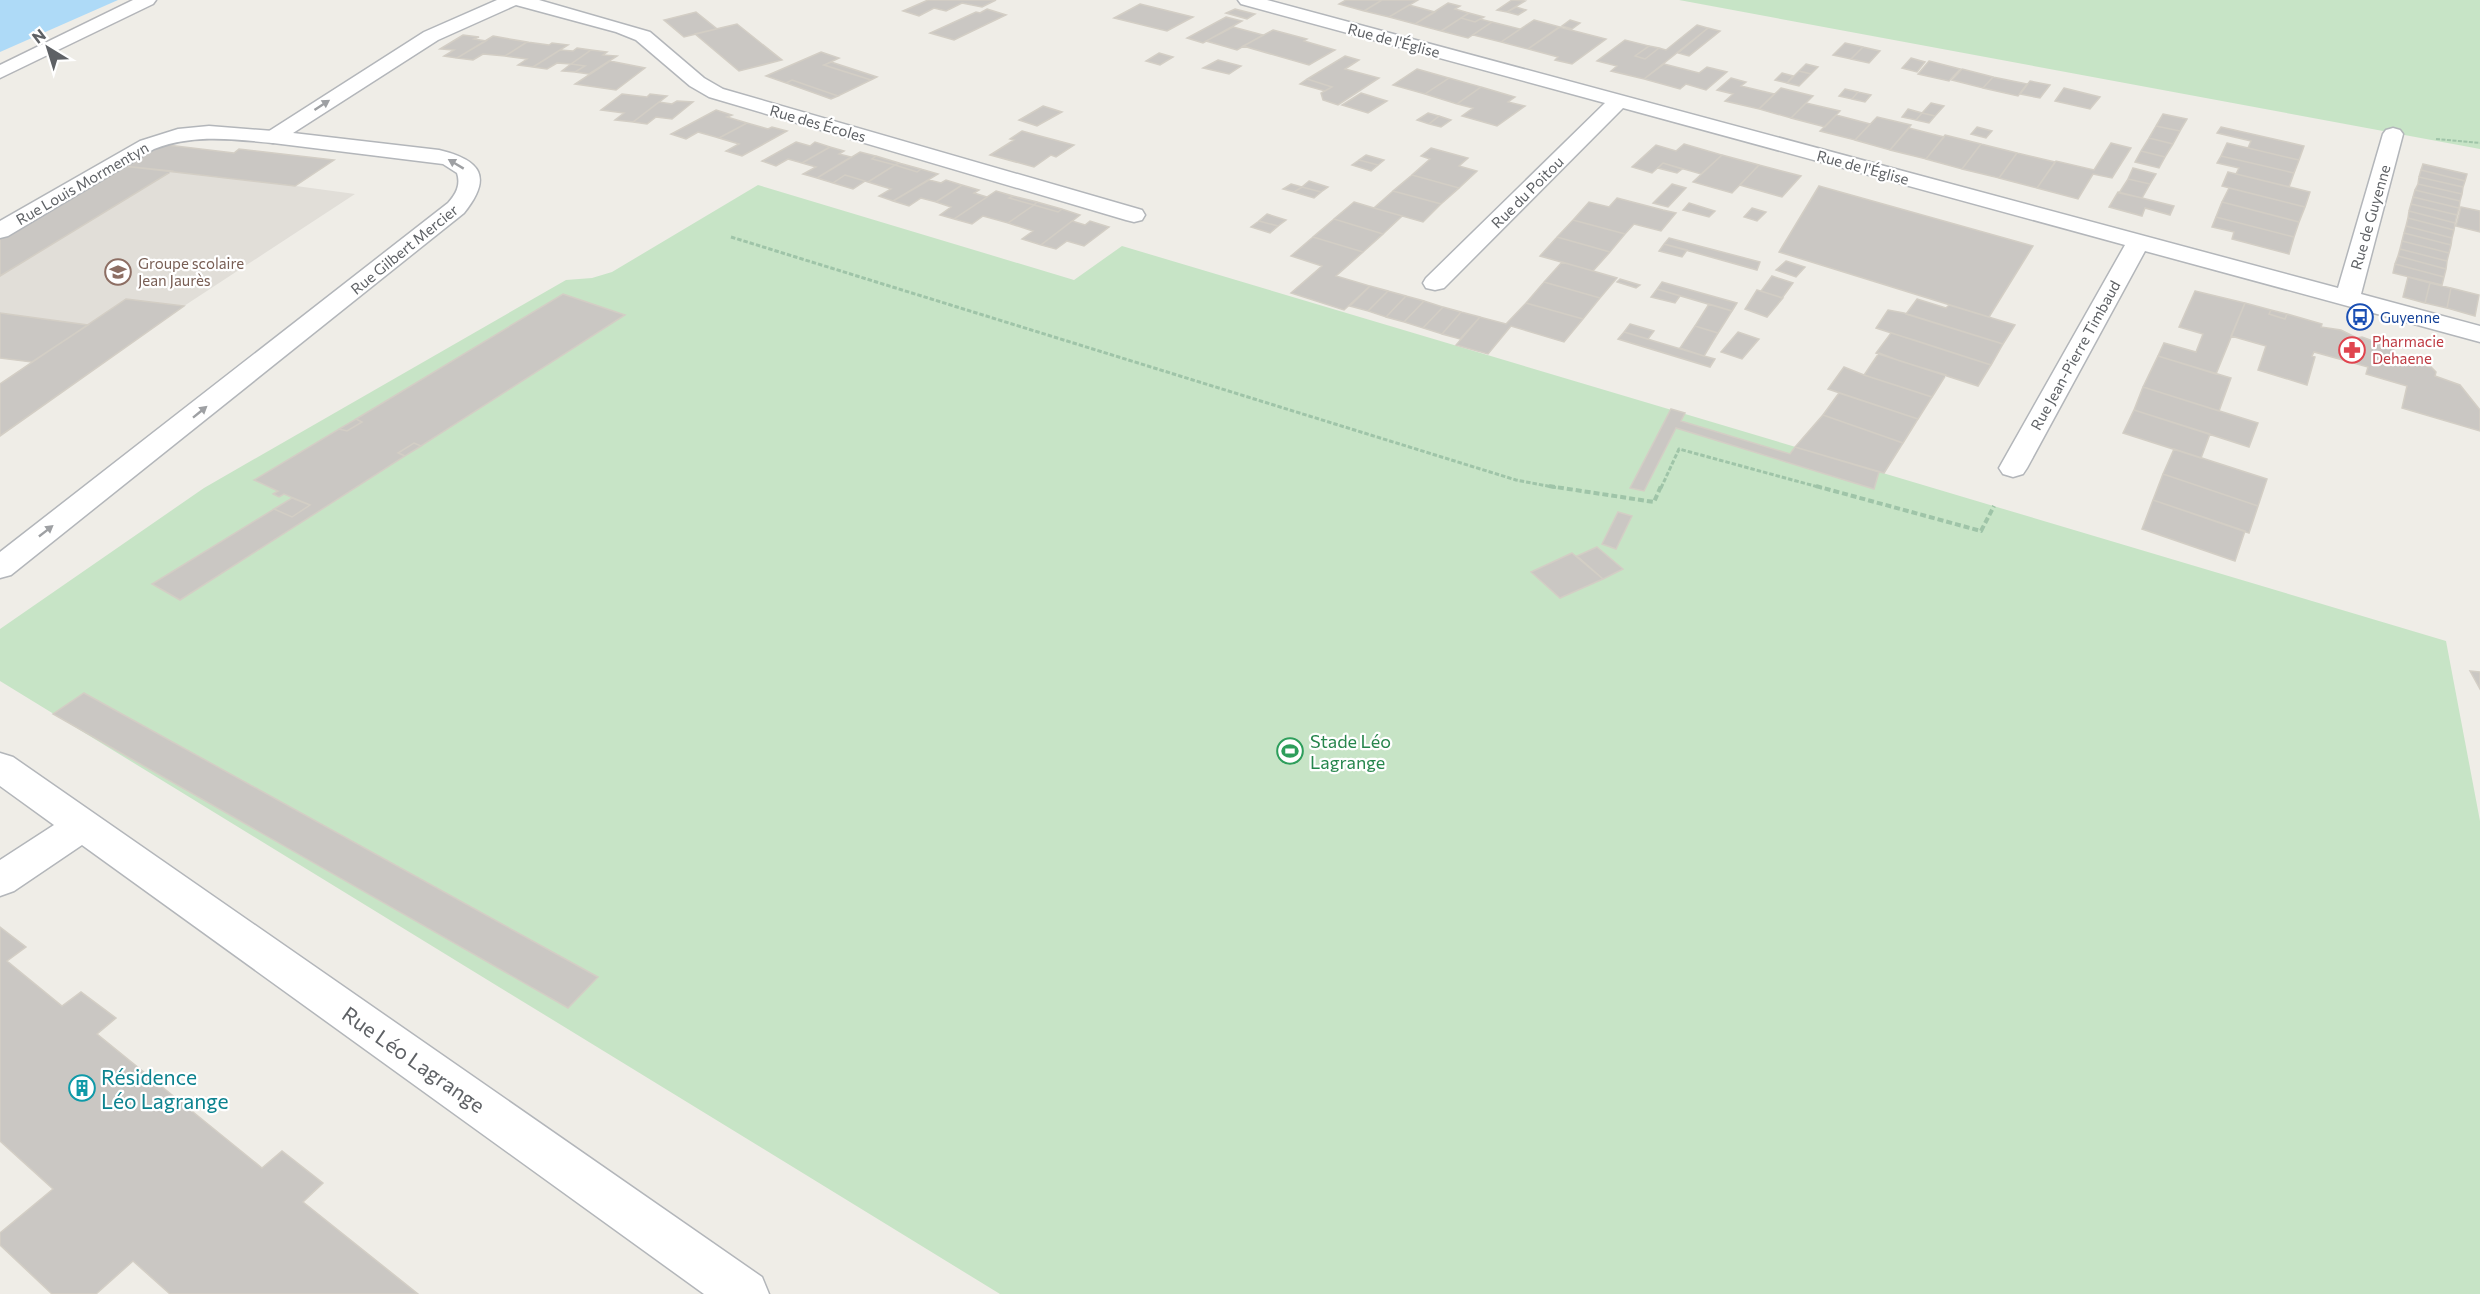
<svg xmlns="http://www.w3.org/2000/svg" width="2480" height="1294" viewBox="0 0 2480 1294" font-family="Commissioner,sans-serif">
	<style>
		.education { fill: #e1ded8 }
		.green { fill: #c7e4c6 }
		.water { fill: #aedaf7 }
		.building { fill: #cac7c3; stroke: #d3cec5; stroke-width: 1.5 }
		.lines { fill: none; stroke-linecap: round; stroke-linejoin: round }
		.pedestrian-casing { stroke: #b3b6ba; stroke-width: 3 }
		.minor-casing { stroke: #b3b6ba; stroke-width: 3 }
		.secondary-casing { stroke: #b3b5b9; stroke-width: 3 }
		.path-far2 { stroke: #9fc4a8; stroke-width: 2; stroke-dasharray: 4 1.5; stroke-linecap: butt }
		.path-far1 { stroke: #9fc4a8; stroke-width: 3; stroke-dasharray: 4.5 2; stroke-linecap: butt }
		.path { stroke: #9fc4a8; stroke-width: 4; stroke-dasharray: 6 3; stroke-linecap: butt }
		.pedestrian { fill: #fff; fill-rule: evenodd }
		.minor { fill: #fff; fill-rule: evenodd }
		.secondary { fill: #fff; fill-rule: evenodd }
		.oneway { fill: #9ea0a3 }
		.labels { text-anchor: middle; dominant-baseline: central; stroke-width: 4.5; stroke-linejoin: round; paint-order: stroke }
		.far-street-label { font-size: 15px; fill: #5e6165; stroke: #fff }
		.far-education-label { font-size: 15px; fill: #785e54; stroke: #fff; text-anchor: start }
		.far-transit-label { font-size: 15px; fill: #164399; stroke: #fff; text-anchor: start }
		.far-health-label { font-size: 15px; fill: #be3a42; stroke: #fff; text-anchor: start }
		.leisure-label { font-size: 18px; fill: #27864d; stroke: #fff; text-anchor: start }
		.near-street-label { font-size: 21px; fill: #5e6165; stroke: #fff }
		.near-culture-label { font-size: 21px; fill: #0d838f; stroke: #fff; text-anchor: start }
	</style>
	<rect width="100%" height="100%" fill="#efede7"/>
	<path class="education" d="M239,149L334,160L296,186L355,194L184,306L0,436V384L31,362L0,358V238L123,166L234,153Z"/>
	<path class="green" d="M1679,0H2480V149Z
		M758,185L1074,280L1122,246L2446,641L2480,821V1294H1000L0,681V629L204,488L566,280L592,278L612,272Z"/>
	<path class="water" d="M0,0H118L0,52Z"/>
	<path class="building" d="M928,0H996L982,7L962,3L946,11L934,8L919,16L903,11Z
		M1346,0H1382L1364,11L1339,4Z
		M1382,0H1418L1389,17L1364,11Z
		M1512,0L1525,1L1507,12L1497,10Z
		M1448,3L1460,6L1455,9L1469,13L1441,31L1415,24Z
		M1140,4L1193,17L1167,31L1114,18Z
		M1409,5L1435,12L1415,24L1389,17Z
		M1516,7L1526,10L1518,15L1507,12Z
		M987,9L1006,15L954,40L930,33L976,12L980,13Z
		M1235,9L1255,14L1247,19L1226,13Z
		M696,12L717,29L684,37L664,20Z
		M1469,13L1484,17L1475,22L1461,18Z
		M1226,17L1242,21L1203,43L1187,38Z
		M1461,18L1475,22L1480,19L1492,22L1468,38L1441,31Z
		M1534,20L1560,27L1528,49L1501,42Z
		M1570,20L1580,23L1572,29L1562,26Z
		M1492,22L1520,29L1501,42L1473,35Z
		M737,24L782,60L739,71L695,34Z
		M1697,25L1708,28L1644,79L1611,71L1617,66L1597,61L1625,40L1649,46L1635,56L1645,59L1659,48L1666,50Z
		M1233,27L1263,35L1237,50L1206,41Z
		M1559,27L1606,39L1572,64L1555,60L1558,57L1528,49Z
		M1708,28L1720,31L1689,56L1678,53Z
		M1273,30L1307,39L1304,41L1335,50L1309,65L1243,46Z
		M463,35L479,37L474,39L486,41L457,58L444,56L454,50L440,49Z
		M493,36L527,42L505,56L483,54L473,60L457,58Z
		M527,42L549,45L552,43L568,45L533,67L518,65L527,59L505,56Z
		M1845,43L1863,47L1851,59L1833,55Z
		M1649,46L1659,48L1645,59L1635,56Z
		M1863,47L1880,51L1869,63L1851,59Z
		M577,48L591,50L571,64L557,63L547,69L533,67L560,50L573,51Z
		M591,50L607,52L603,55L617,56L589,74L575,72L585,66L571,64Z
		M821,52L839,58L824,65L871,80L838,96L792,80L786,83L766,76Z
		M1159,53L1173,57L1160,65L1146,61Z
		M1345,56L1359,60L1345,69L1379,78L1338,105L1323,100L1321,93L1332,87L1307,79Z
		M1911,58L1925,62L1917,72L1902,68Z
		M1218,60L1241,66L1229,74L1203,68Z
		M610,61L645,68L616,90L575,84Z
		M1929,61L1960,69L1949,81L1918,74Z
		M831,62L877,77L871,80L824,65Z
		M571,64L585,66L575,72L562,71Z
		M1664,64L1699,73L1707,67L1727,72L1706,90L1686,84L1680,89L1644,79Z
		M1806,64L1818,67L1811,74L1799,71Z
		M1417,69L1449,78L1425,94L1393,85Z
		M1962,69L1993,77L1983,88L1952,80Z
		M1799,71L1811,74L1799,86L1787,83Z
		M1782,73L1793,76L1787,83L1775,80Z
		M1993,77L2027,84L2018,96L1983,88Z
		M1449,78L1481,87L1457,104L1425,94Z
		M1731,78L1746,82L1741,86L1774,94L1759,109L1725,101L1733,94L1717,90Z
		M1307,79L1332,87L1325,91L1300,84Z
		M792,80L838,96L831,99L786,83Z
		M2030,81L2050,85L2040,98L2020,94Z
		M1481,87L1515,97L1508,102L1525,106L1497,126L1462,116L1473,108L1457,104Z
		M1781,88L1813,96L1791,118L1759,109Z
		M2064,88L2100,97L2090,109L2055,101Z
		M1845,89L1858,92L1852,99L1839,96Z
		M1858,92L1871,95L1865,102L1852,99Z
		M1361,93L1387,101L1368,113L1342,105Z
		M622,94L647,97L650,94L667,96L633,122L615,120L624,113L601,110Z
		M677,101L693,102L672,119L656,117L647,124L633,122L659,102L672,104Z
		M1806,103L1840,111L1825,127L1791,118Z
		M1931,103L1944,106L1935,116L1922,113Z
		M1043,106L1062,112L1037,126L1019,120Z
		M1908,109L1922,113L1916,120L1902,117Z
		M716,110L732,115L727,117L747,123L719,138L698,132L686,139L671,134Z
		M1428,113L1439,116L1429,124L1417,120Z
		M1922,113L1935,116L1929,123L1916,120Z
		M2163,114L2187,119L2180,131L2156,126Z
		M1836,115L1870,124L1855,140L1820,131Z
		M1439,116L1451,120L1441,127L1429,124Z
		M1877,117L1911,125L1890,150L1855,140Z
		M747,123L768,129L772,127L787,131L742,156L726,151L739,144L719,138Z
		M2156,126L2180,131L2173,144L2149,138Z
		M1977,127L1992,131L1986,138L1971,134Z
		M2221,127L2304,146L2299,160L2248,148L2251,141L2217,133Z
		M1909,128L1944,137L1926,159L1890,150Z
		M1022,131L1040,136L1074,145L1056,157L1051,155L1034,167L990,155L1014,140L1010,139Z
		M1945,135L1981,144L1962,169L1926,159Z
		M2149,138L2173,144L2165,157L2141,151Z
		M796,142L810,146L815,142L830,147L802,163L788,159L776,166L762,161Z
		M2111,143L2131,148L2112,178L2093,174L2078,199L2037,188L2056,161L2094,170Z
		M2227,143L2248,148L2299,160L2294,173L2221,156Z
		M159,144L234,153L239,149L334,160L295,186L123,166Z
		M1684,144L1722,155L1701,174L1663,163L1652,173L1632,167L1656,145L1676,151Z
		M1981,144L2017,153L1999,178L1962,169Z
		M830,147L844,151L839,154L851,157L817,178L803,174L816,167L802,163Z
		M1431,148L1468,158L1459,166L1477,171L1459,188L1412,175L1430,159L1421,156Z
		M2141,151L2165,157L2159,168L2135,162Z
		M860,152L876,156L872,159L895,165L868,182L845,175L833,183L817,178Z
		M2017,153L2055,162L2037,188L1999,178Z
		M1366,155L1384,160L1378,165L1359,160Z
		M1722,155L1759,165L1732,193L1693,182Z
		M876,156L899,163L895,165L872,159Z
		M2221,156L2294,173L2289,187L2236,174L2239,168L2217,163Z
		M1359,160L1378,165L1371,171L1352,165Z
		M899,163L921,169L917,172L895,165Z
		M1663,163L1682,169L1677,173L1658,168Z
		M2423,164L2467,174L2465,181L2421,170Z
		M895,165L917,172L921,169L938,174L893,201L879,196L891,189L868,182Z
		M1759,165L1801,176L1782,197L1740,185Z
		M123,166L172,171L0,276V238Z
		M2133,168L2156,174L2150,184L2128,179Z
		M2421,170L2465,181L2463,187L2419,177Z
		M2228,172L2310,192L2305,207L2222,186Z
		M845,175L865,181L853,189L833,183Z
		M1412,175L1459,188L1441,204L1393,191Z
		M2419,177L2463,187L2462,194L2418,184Z
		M2128,179L2150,184L2142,198L2119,193Z
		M929,180L941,183L946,180L962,185L936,202L921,198L909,206L893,201Z
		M1309,181L1328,187L1321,192L1302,187Z
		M1291,184L1302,187L1294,192L1283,189Z
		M1672,184L1686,188L1668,207L1653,203Z
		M2418,184L2462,194L2460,201L2415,190Z
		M962,185L979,190L974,193L987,197L954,219L940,215L951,207L936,202Z
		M1819,186L2033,246L1989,317L1779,252Z
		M1302,187L1321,192L1314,198L1294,192Z
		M2229,188L2305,207L2299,222L2222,202Z
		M2415,190L2460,201L2459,208L2413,197Z
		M996,191L1013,196L1009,198L1034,205L1008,223L983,216L972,224L954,219Z
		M1393,191L1441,204L1423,222L1374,208Z
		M2118,192L2174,206L2170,215L2145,208L2142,216L2109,207Z
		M1013,196L1037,202L1034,205L1009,198Z
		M2413,197L2459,208L2457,215L2411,204Z
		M1617,198L1663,210L1676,213L1661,231L1634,224L1625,234L1573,220L1589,202L1609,207Z
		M1037,202L1062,209L1058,212L1034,205Z
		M1354,202L1374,208L1402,216L1383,234L1334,219Z
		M2222,202L2299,222L2294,237L2216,217Z
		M1689,203L1715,211L1709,217L1683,210Z
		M2411,204L2457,215L2455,223L2409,211Z
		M1034,205L1058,212L1062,209L1080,215L1041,245L1022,239L1033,231L1008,223Z
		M2461,207L2480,211V232L2456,226Z
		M1752,208L1766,212L1757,221L1744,217Z
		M2409,211L2455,223L2454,230L2408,218Z
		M1267,214L1286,220L1278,226L1259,221Z
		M2216,217L2294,237L2289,254L2232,239L2234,232L2212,227Z
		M2408,218L2454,230L2452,238L2406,226Z
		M1334,219L1383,234L1363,252L1313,237Z
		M1573,220L1625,234L1610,252L1557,237Z
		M1072,221L1085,225L1090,221L1109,227L1084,246L1067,241L1056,249L1041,245Z
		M1259,221L1278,226L1270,233L1251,227Z
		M2406,226L2452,238L2451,245L2404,233Z
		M2404,233L2451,245L2449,253L2402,241Z
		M1313,237L1363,252L1336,276L1370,286L1344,310L1291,293L1322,266L1291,256Z
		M1557,237L1610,252L1593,271L1540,256Z
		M1669,238L1760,262L1757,270L1664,244Z
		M2402,241L2449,253L2447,261L2400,249Z
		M1664,244L1687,250L1682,257L1659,251Z
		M2400,249L2447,261L2446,269L2398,256Z
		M2398,256L2446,269L2444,277L2395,264Z
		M1786,261L1805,267L1796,277L1776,270Z
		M1562,262L1593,271L1617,278L1600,298L1544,282Z
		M2395,264L2444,277L2442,285L2393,273Z
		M1772,276L1793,283L1782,298L1761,291Z
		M2408,277L2430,283L2425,303L2403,297Z
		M1620,279L1640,285L1636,288L1617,282Z
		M1544,282L1600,298L1583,319L1526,303Z
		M1662,282L1737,303L1732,311L1657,289Z
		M2430,283L2451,288L2447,308L2425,303Z
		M1370,286L1388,291L1368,311L1350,306Z
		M2451,288L2479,295L2475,316L2447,308Z
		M1657,289L1680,296L1675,303L1651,297Z
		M1757,290L1783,298L1767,317L1745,309Z
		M1388,291L1406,296L1386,317L1368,311Z
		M2195,291L2245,303L2216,374L2158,356L2164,343L2196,352L2203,334L2179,327Z
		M563,294L625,315L421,446L414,443L398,453L405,456L180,600L152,584L274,509L292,517L310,505L284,494L279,497L273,494L278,491L254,480L339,429L347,431L362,422L356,419Z
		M1406,296L1424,301L1404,322L1386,317Z
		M126,299L184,306L0,436V384Z
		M1917,299L1946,308L1949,305L2015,325L2003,344L1906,314Z
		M1424,301L1443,307L1423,328L1404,322Z
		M1526,303L1583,319L1564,342L1511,326L1488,354L1456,345L1480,317L1506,324Z
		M2245,303L2271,310L2269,314L2285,319L2287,314L2322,324L2321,327L2341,330L2357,338L2362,337L2384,345H2394L2393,357L2431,367L2436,372L2435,376L2460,385L2480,410V431L2402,408L2407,386L2366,374L2368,367L2314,352L2312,356L2315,357L2307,385L2258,370L2266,346L2231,336Z
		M1709,304L1732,311L1718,333L1695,326Z
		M1443,307L1461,312L1442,334L1423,328Z
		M1888,310L1904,313L2003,344L1991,365L1876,328Z
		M2271,310L2287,314L2285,319L2269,314Z
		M1461,312L1480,317L1460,339L1442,334Z
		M0,313L88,325L32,362L0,358Z
		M1630,324L1654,331L1648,339L1624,332Z
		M1695,326L1718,333L1704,356L1680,348Z
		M1624,332L1704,356L1715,359L1710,367L1618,339Z
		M1738,332L1759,339L1742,359L1721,352Z
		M1891,333L1914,340L1991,365L1978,386L1876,353Z
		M1879,353L1900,361L1946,375L1932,397L1864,375Z
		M2158,356L2231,378L2219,411L2143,387Z
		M1844,367L1864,375L1932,397L1918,419L1828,389Z
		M2143,387L2258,423L2249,447L2134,410Z
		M1839,393L1918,419L1903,443L1823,415Z
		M1671,409L1685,413L1681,421L1790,454L1795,447L1879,472L1874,489L1676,428L1644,491L1630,488Z
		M2134,410L2210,434L2201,458L2123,433Z
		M1823,415L1903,443L1884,473L1795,447Z
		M356,419L362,422L347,431L339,429Z
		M414,443L421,446L405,456L398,453Z
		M2174,449L2267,479L2258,506L2163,474Z
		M2163,474L2258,506L2249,533L2153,500Z
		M292,498L310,505L292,517L274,509Z
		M2153,500L2245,531L2235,561L2142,529Z
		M1618,512L1632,516L1616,549L1602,544Z
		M1597,547L1623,569L1603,579L1577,556Z
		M1572,553L1603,579L1560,598L1531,572Z
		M2470,671L2480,672V689Z
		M84,693L598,977L568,1008L53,714Z
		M0,927L26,947L7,961L62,1006L81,992L116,1018L97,1034L262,1168L282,1151L323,1183L303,1202L418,1294H170L133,1261L96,1294H52L0,1245V1233L53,1189L0,1141Z"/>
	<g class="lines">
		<g class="pedestrian-casing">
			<path id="pedestrian" d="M209,126L273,131L280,133L283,137L280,141L273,143C232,139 193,134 154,149L8,236L0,238V221L140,141L178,129Z"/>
		</g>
		<g class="minor-casing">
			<path id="minor" d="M497,0H539L650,32L704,78L723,89L1142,210L1145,215L1142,220L1134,222L1126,220L709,97L690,86L636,40L616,32L516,5L438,40L293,133L439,150C481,160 493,177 464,213L11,575L0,578V552L448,203C456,194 461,185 457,173L443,164L273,143L266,141L263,137L266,133L424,32Z
				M1238,0H1267L2338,288L2383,134L2386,130L2393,128L2400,130L2403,134L2361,294L2480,326V342L2145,251L2027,468L2023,474L2013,477L2003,474L1999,468L2125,245L1623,108L1444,288L1435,290L1426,288L1423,283L1426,278L1605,103L1241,4Z
				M0,753L13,757L762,1277L769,1294H704L82,845L14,891L0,896V860L54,825L0,786Z"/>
		</g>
		<g class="secondary-casing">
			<path id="secondary" d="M133,0H156L153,4L0,78V65Z"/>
		</g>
		<path class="path-far2" d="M2436,139L2480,143"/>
		<path class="path-far1" d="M731,237L1516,480L1558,488
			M1661,488L1679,449L1822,488"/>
		<path class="path" d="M1549,486L1654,502L1661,486
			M1816,486L1981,531L1994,506"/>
		<use href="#pedestrian" class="pedestrian"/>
		<use href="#minor" class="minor"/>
		<use href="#secondary" class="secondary"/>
	</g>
	<defs><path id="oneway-solid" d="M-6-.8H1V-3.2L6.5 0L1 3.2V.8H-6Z" transform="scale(1.5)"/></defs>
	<g class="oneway">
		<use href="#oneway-solid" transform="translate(322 105) rotate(-33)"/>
		<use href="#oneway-solid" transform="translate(456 164) rotate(-149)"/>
		<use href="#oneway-solid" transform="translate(200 412) rotate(-39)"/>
		<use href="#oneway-solid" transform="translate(46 531) rotate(-38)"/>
	</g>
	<defs>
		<g id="school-ring" transform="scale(1.35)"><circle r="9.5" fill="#fff" stroke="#8d6e63" stroke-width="1.5"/><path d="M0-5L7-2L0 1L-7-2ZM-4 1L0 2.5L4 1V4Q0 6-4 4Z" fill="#8d6e63"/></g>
		<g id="bus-ring" transform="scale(1.35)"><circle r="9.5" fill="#fff" stroke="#1a4fb4" stroke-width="1.5"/><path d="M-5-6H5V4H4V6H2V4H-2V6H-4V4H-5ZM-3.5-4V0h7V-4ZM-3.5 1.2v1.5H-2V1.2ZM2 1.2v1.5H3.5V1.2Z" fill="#1a4fb4"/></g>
		<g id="pharmacy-ring" transform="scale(1.35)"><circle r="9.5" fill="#fff" stroke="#e0444e" stroke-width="1.5"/><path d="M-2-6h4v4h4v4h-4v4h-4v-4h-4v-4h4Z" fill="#e0444e"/></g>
		<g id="stadium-ring" transform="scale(1.35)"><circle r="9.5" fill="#fff" stroke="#2e9e5b" stroke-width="1.5"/><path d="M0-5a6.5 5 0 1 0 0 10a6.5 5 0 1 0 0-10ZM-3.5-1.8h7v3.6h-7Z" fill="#2e9e5b"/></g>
		<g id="building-ring" transform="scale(1.35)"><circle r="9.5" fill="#fff" stroke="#0f9aa8" stroke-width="1.5"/><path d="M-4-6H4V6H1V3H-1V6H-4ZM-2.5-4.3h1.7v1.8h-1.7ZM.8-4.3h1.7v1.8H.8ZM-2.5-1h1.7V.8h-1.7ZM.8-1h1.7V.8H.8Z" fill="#0f9aa8"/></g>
	</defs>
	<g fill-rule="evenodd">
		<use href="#school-ring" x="118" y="272"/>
		<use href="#bus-ring" x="2360" y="317"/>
		<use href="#pharmacy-ring" x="2352" y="350"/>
		<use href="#stadium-ring" x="1290" y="751"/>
		<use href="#building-ring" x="82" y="1088"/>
	</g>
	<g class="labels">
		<g class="far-street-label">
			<text transform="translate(1394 40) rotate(15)">Rue de l'Église</text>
			<text transform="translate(818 123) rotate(16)">Rue des Écoles</text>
			<text transform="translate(1863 167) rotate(15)">Rue de l'Église</text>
			<text transform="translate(82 183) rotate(-30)">Rue Louis Mormentyn</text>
			<text transform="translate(1527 192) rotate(-45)">Rue du Poitou</text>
			<text transform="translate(2370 217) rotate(-74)">Rue de Guyenne</text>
			<text transform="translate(404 249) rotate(-39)">Rue Gilbert Mercier</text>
			<text transform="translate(2075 355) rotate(-61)">Rue Jean-Pierre Timbaud</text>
		</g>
		<g class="far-education-label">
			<text x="138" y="263">Groupe scolaire<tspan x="138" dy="17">Jean Jaurès</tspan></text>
		</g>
		<g class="far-transit-label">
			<text x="2380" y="317">Guyenne</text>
		</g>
		<g class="far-health-label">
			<text x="2372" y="341">Pharmacie<tspan x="2372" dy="17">Dehaene</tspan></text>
		</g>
		<g class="leisure-label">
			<text x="1310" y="741">Stade Léo<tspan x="1310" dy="21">Lagrange</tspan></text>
		</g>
		<g class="near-street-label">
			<text transform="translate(414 1059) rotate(35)">Rue Léo Lagrange</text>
		</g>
		<g class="near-culture-label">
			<text x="101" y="1076">Résidence<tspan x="101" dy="24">Léo Lagrange</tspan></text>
		</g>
	</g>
	<g transform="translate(48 48) rotate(322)" stroke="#ffffff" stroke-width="4.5" paint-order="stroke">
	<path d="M0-4.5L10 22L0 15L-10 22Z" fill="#5e6165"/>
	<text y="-9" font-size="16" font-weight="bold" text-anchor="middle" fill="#5e6165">N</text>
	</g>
</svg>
